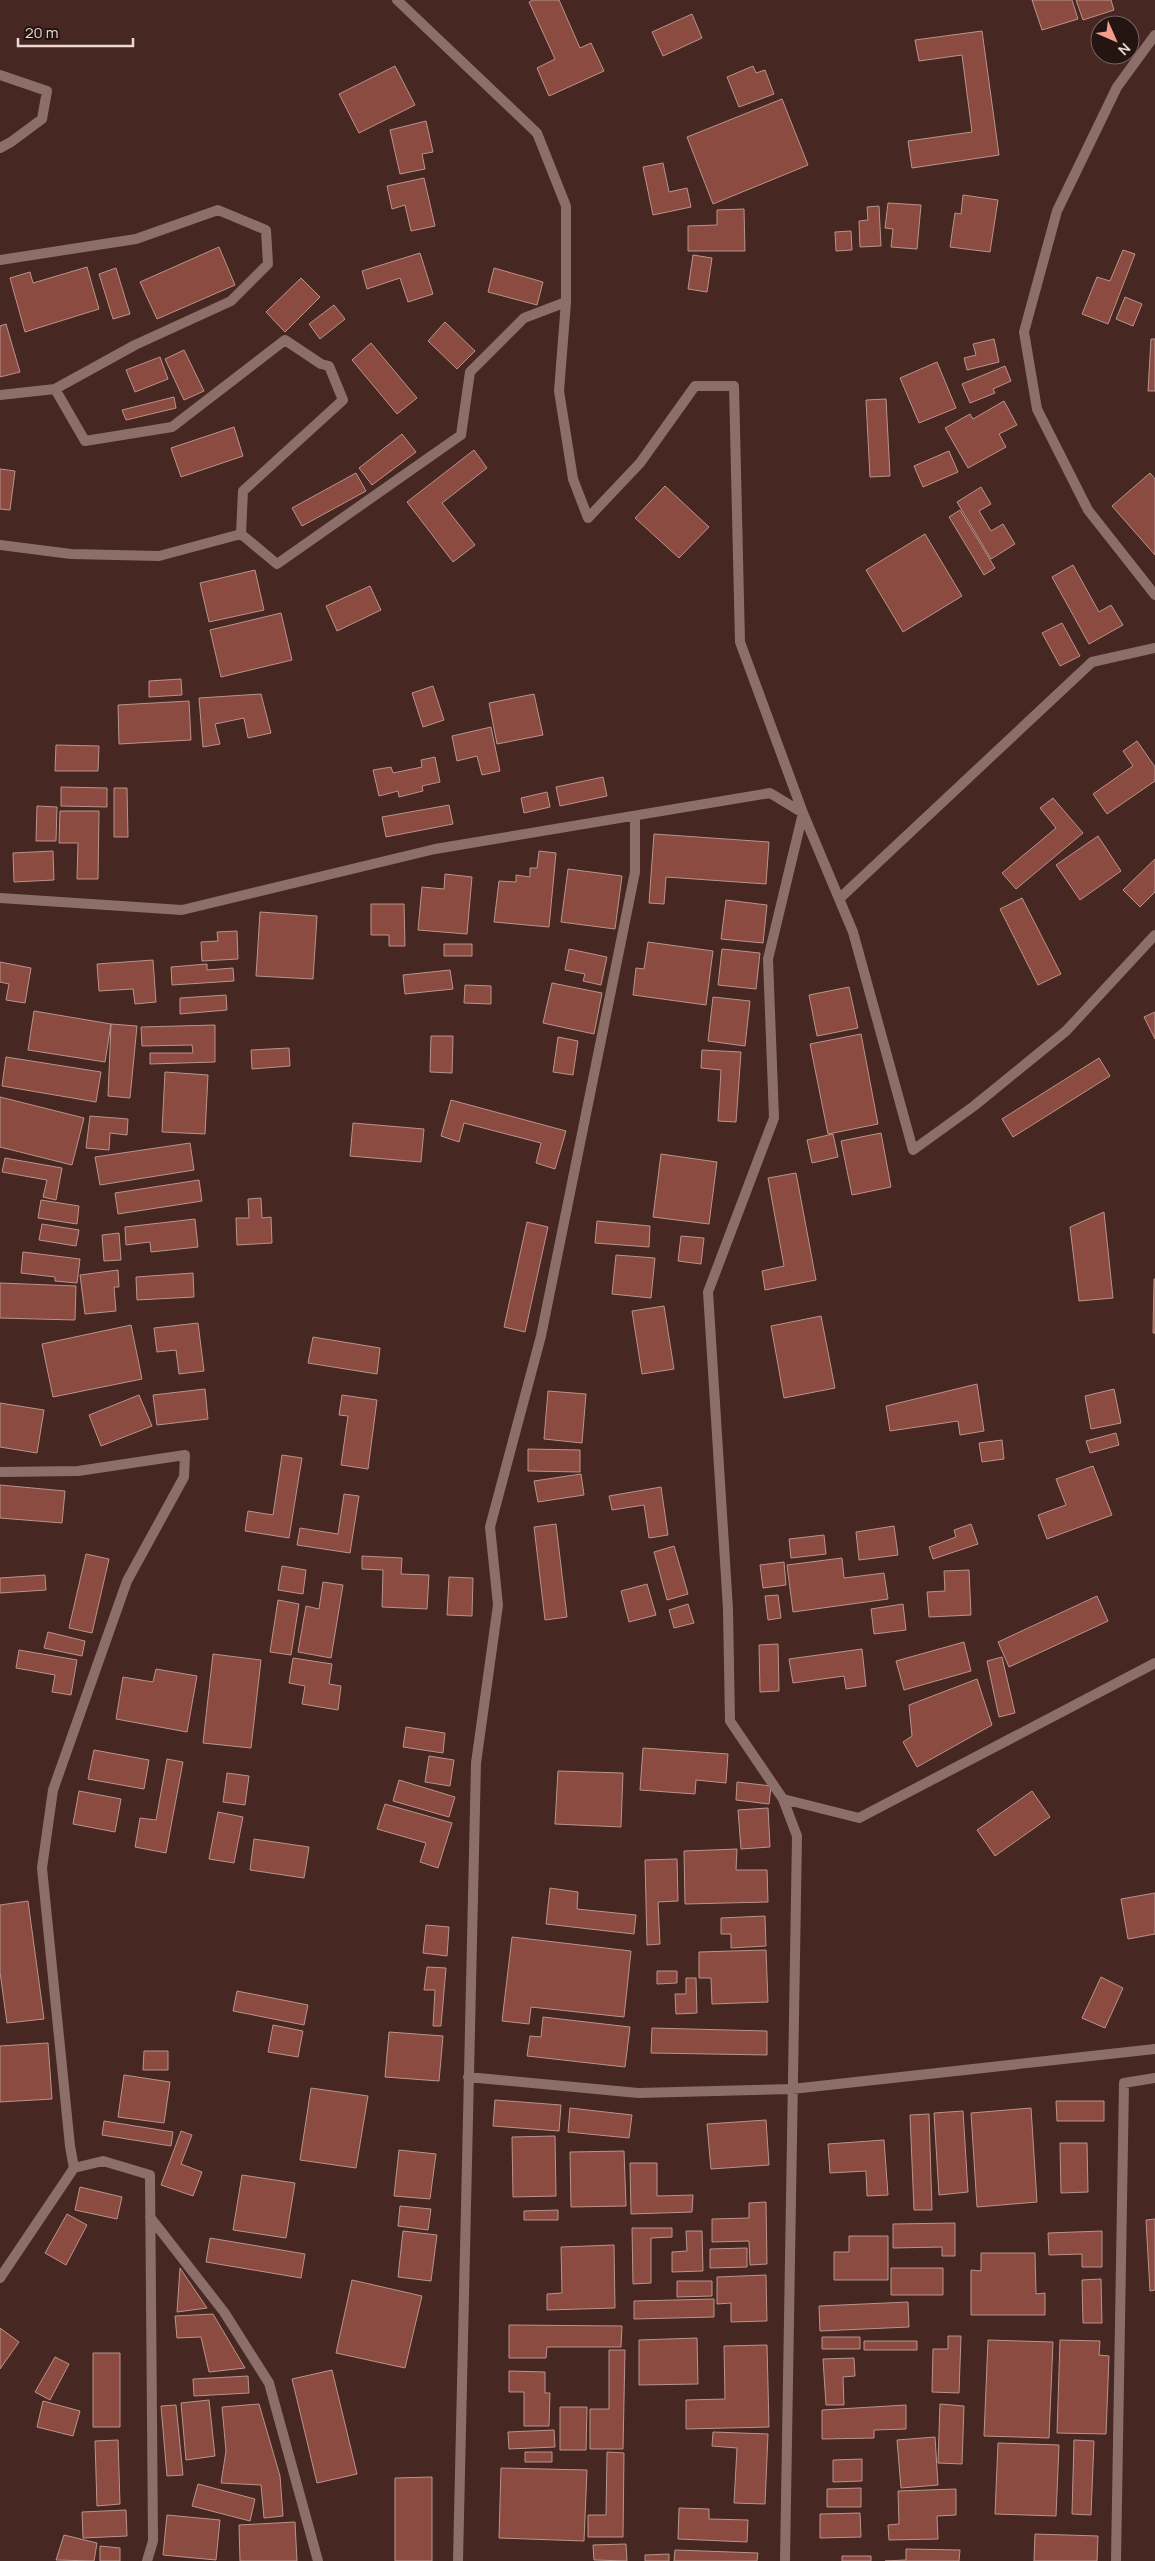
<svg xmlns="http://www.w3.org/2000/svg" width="1155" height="2561" viewBox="0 0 1155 2561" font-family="Manrope,sans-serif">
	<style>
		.building { fill: #8b4b40; stroke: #ba938b }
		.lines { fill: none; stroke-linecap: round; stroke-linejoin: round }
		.street { stroke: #8d6f69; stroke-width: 10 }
	</style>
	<rect width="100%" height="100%" fill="#472722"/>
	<path class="building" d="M533,0H559L580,48L591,43L604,71L549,96L537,68L555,59L529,2Z
		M1032,0H1072L1078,19L1042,30Z
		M1076,0H1111L1114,10L1083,20Z
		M692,14L702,38L663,56L652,32Z
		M982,31L999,155L912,168L908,141L972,132L962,55L919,61L915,40Z
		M395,66L415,105L359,133L339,94Z
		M753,66L756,73L765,70L774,94L739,107L727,77Z
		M782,99L808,165L713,204L687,137Z
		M426,121L433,152L422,154L425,169L400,174L390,130Z
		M663,163L669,192L687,188L691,207L653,215L643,167Z
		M424,178L435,226L411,231L405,205L392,209L387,186Z
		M963,195L998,200L990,252L950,247L955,213L961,214Z
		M888,203L921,205L917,249L891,247L893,229L885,228Z
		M879,206L881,246L860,247L859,221L868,220L867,207Z
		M744,209L745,251H688V226L717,225V210Z
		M851,231L852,250L836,251L835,232Z
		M219,247L235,285L157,319L140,282Z
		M1123,250L1135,254L1108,324L1082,314L1097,277L1110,281Z
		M420,253L433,294L408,302L400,278L367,289L362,271Z
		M693,255L712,258L707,292L688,289Z
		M87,267L99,309L25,332L10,278L30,272L33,283Z
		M116,268L130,314L113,319L99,274Z
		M494,268L543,282L537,305L488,292Z
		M301,278L320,297L285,332L266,312Z
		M1125,297L1142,304L1133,326L1116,319Z
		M334,305L345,319L320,339L309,324Z
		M445,322L475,351L457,369L428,341Z
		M6,324L20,372L0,377V326Z
		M994,339L999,362L967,370L964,358L976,355L973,344Z
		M1151,339H1155V391H1148Z
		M371,343L417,398L397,414L352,360Z
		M184,350L204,391L184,400L165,359Z
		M160,357L168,379L135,392L126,370Z
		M937,362L956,408L919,423L900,378Z
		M1005,366L1011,381L993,389L995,393L970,403L962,384Z
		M174,397L176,408L126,420L122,410Z
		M886,399L890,476L870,477L866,400Z
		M1004,401L1017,425L999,434L1006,447L968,468L945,428L970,414L973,419Z
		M234,427L243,456L181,477L171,448Z
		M402,434L416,452L372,485L359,468Z
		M474,450L487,468L442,503L475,545L453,562L407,502Z
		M949,451L958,472L923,487L914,466Z
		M0,469L15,471L10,510L0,509Z
		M356,473L366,491L302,526L292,508Z
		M1150,473L1155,479V555L1112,506Z
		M665,486L709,527L679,558L635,518Z
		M981,487L991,504L979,511L991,531L1003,524L1015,544L991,559L957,502Z
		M960,510L995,568L984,575L949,517Z
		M925,534L962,596L903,632L866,570Z
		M1073,565L1099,612L1111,605L1123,625L1089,644L1052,577Z
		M255,570L264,610L209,622L200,583Z
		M370,586L381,610L337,631L326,606Z
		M281,613L292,660L221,677L210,630Z
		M1062,623L1080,656L1060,666L1042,633Z
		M181,679L182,695L149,697V681Z
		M433,686L444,720L423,727L412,693Z
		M261,694L271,733L248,738L244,718L215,724L220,744L203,747L199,698Z
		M534,694L543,735L497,744L489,703Z
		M189,701L191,740L119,744L118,705Z
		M491,727L500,771L482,775L477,756L457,761L452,736Z
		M1137,741L1155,767V781L1107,814L1093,794L1133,766L1123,751Z
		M56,745L99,746L98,771H55Z
		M435,757L440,782L422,786L423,791L399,797L398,791L379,796L373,770L391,767L393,773L422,767L421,760Z
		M603,777L607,796L560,806L556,787Z
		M61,787L107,788V807L61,806Z
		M114,788H127L128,837H114Z
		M547,792L550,807L524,813L521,798Z
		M1053,798L1083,833L1016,889L1002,873L1056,828L1040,808Z
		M449,805L453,824L386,837L382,817Z
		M37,806L57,807L56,841H36Z
		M60,811H99L98,879H77L78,843H59Z
		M654,834L769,842L766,884L666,877L664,904L649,903Z
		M1098,836L1121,871L1080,900L1056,865Z
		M53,851L54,880L14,882L13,853Z
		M539,851L556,853L549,927L494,922L499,881L516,882V875L530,877V868H537Z
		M1155,859V892L1140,907L1123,890Z
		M568,869L622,876L615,929L561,922Z
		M445,874L472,877L467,934L418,930L422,887L444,889Z
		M1022,898L1061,974L1038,985L1000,909Z
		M726,900L767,905L763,943L721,939Z
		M371,904H404L405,946H389V935H371Z
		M260,912L317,916L313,979L256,976Z
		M237,931L238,959L202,961L201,942L218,941L217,932Z
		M648,942L713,951L706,1005L633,995L636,968L644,969Z
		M444,944H472V956H444Z
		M569,949L607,957L601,985L583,981L585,974L565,970Z
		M722,949L760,953L756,989L718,985Z
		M153,960L156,1002L135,1004L133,989L99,991L97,964Z
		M0,962L31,968L25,1003L6,1000L9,984L0,982Z
		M207,964V970L233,968L234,981L172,985L171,967Z
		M450,970L453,989L405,994L403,975Z
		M552,983L602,993L594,1034L543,1023Z
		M465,985L491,986V1004L464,1003Z
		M849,987L858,1028L817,1036L809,995Z
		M226,995L227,1010L180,1014V998Z
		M713,997L750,1001L745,1046L708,1041Z
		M34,1011L111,1024L105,1062L28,1050Z
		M1155,1012V1039L1144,1017Z
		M111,1024L137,1026L130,1098L108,1096Z
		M215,1025V1062L150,1064V1053H193L192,1045L142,1046L141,1027Z
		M861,1034L878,1124L828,1134L810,1044Z
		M431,1036H453L452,1073L430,1072Z
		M558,1037L578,1041L573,1075L553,1072Z
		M289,1048L290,1066L252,1069L251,1050Z
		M702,1050L741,1052L736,1122L718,1121L721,1070L701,1068Z
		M6,1057L101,1072L96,1102L2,1086Z
		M1099,1058L1110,1076L1013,1137L1002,1119Z
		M165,1072L208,1075L205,1134L162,1132Z
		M0,1097L84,1118L72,1165L0,1147Z
		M451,1100L566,1131L555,1169L536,1163L541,1143L464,1123L459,1142L441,1136Z
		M90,1116L128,1119L127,1135L110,1133L109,1150L86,1148Z
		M353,1123L424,1129L421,1162L350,1156Z
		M881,1133L891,1187L852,1195L841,1141Z
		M833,1134L838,1157L812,1163L807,1140Z
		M190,1143L194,1170L100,1185L95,1157Z
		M661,1154L717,1162L709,1224L653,1217Z
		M5,1158L62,1168L56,1200L43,1197L47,1180L2,1172Z
		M796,1173L816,1280L765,1290L762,1271L784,1266L768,1178Z
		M199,1180L202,1201L118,1214L115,1193Z
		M261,1198L262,1218L271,1217L272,1243L237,1245L236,1218H249L248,1199Z
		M41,1200L79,1206L77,1224L38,1218Z
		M1104,1212L1113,1298L1079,1301L1070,1227Z
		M195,1219L198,1247L151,1252L150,1242L126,1245L125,1227Z
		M597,1221L650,1226L649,1247L595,1243Z
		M527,1222L548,1227L525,1332L504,1327Z
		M42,1224L79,1230L76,1246L39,1240Z
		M119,1233L121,1260L104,1261L102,1235Z
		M681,1236L704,1238L701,1264L678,1261Z
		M23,1252L80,1259L77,1283L55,1281V1277L21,1273Z
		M616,1255L655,1258L651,1298L612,1294Z
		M118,1270L119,1287H114L116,1311L85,1314L80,1275Z
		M193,1273L194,1297L137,1300L136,1277Z
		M1154,1279H1155V1333H1153Z
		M0,1283L76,1286L75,1320L0,1318Z
		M664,1306L674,1369L642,1374L632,1311Z
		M821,1316L835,1388L784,1398L771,1326Z
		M198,1323L204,1371L179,1374L176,1350L157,1352L154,1328Z
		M131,1325L142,1379L53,1397L42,1344Z
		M313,1337L380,1348L377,1374L308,1363Z
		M977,1384L984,1431L960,1435L958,1421L890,1431L886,1406Z
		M205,1389L208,1419L157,1425L153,1395Z
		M1114,1389L1121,1423L1091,1429L1085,1396Z
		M548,1391L586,1394L582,1443L544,1439Z
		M139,1395L152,1426L101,1446L89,1415Z
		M342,1395L377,1400L368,1469L341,1465L348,1416L339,1415Z
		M0,1403L44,1410L37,1453L0,1447Z
		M1116,1433L1119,1445L1090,1453L1086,1441Z
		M1002,1440L1004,1459L982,1462L979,1443Z
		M528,1449L580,1450V1472L528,1471Z
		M282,1455L302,1458L289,1538L245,1531L248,1511L273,1515Z
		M1093,1466L1112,1515L1047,1539L1038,1515L1066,1505L1056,1479Z
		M581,1474L584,1495L538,1502L534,1481Z
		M0,1485L65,1491L62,1523L0,1518Z
		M661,1487L668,1535L649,1538L644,1505L612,1510L609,1496Z
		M344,1494L359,1496L350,1553L297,1545L300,1528L338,1534Z
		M556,1524L567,1617L545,1620L534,1527Z
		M971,1524L978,1544L933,1559L929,1547L956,1537L954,1530Z
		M894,1526L898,1555L859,1560L856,1532Z
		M824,1535L826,1554L791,1558L789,1539Z
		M674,1546L688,1594L667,1600L654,1552Z
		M86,1554L109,1559L92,1633L69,1628Z
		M362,1556L402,1558L401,1574L429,1575L427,1609L382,1607L383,1570L362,1569Z
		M842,1558L844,1578L884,1573L888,1599L793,1612L787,1565Z
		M784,1562L786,1585L763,1588L760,1565Z
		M282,1566L306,1570L303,1594L278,1590Z
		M969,1570L971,1615L929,1617L927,1592L945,1591L944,1571Z
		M45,1575L46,1590L0,1593V1578Z
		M449,1577L473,1578L472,1616L447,1615Z
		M323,1582L343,1585L331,1658L298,1652L306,1606L319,1609Z
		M647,1584L656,1615L629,1622L621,1591Z
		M778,1595L781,1618L768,1620L765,1596Z
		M1097,1596L1108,1621L1009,1667L998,1642Z
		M278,1600L299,1604L291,1655L270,1652Z
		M688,1604L694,1623L674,1628L669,1610Z
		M903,1604L906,1630L874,1634L871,1609Z
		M48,1632L85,1641L82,1656L44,1648Z
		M964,1642L971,1671L904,1690L896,1661Z
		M778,1644L779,1691L760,1692L759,1645Z
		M862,1649L866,1686L846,1689L844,1676L793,1683L789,1659Z
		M19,1650L77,1660L71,1695L52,1692L55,1675L16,1668Z
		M213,1654L261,1660L251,1748L203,1743Z
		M1002,1657L1015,1713L999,1717L987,1661Z
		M293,1658L332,1664L329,1684L341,1686L338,1710L302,1704L305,1686L289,1683Z
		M156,1669L197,1676L187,1732L116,1719L123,1677L153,1682Z
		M977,1679L992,1725L917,1767L903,1742L912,1736L909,1705Z
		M406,1727L445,1733L443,1753L403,1747Z
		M643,1748L728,1754L726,1783L696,1780L695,1794L640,1790Z
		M94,1750L149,1760L144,1789L88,1779Z
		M429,1756L454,1760L450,1786L425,1782Z
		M167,1759L183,1762L166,1853L135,1847L140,1818L156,1820Z
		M558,1771L623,1773L621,1827L555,1824Z
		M227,1773L249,1776L245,1805L223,1802Z
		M399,1780L455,1797L449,1817L393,1801Z
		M737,1782L771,1786L769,1804L736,1800Z
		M79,1791L121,1799L115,1832L73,1824Z
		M1032,1791L1050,1817L995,1856L977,1830Z
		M385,1804L452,1823L438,1868L420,1862L426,1843L377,1829Z
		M768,1808L770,1847L741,1849L738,1810Z
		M218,1812L243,1817L234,1863L209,1859Z
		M254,1839L309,1847L304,1878L250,1870Z
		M737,1849L736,1870H767L768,1902L685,1904L684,1851Z
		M677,1859L678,1901L658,1902L660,1944L647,1945L645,1860Z
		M550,1888L578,1892L577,1909L636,1915L634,1934L546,1924Z
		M1155,1893V1934L1128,1939L1121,1899Z
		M28,1901L44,2019L7,2023L0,1972V1905Z
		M765,1916L766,1946L731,1948V1934H721V1918Z
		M426,1925L449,1927L447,1956L423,1953Z
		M512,1937L631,1951L624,2017L531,2007L529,2024L502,2021Z
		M766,1950L768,2002L712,2004L711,1978H699V1952Z
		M427,1967L446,1968L441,2026H433L435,1990H424Z
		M657,1971H677V1983L657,1984Z
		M1101,1977L1123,1988L1105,2028L1082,2018Z
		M686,1978H696L697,2013L676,2014L675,1994H686Z
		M237,1991L308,2005L304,2025L233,2011Z
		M543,2017L630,2027L625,2067L527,2056L530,2036L541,2037Z
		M273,2025L303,2031L298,2057L268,2052Z
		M652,2028L767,2031V2055L651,2053Z
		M389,2032L443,2036L439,2081L385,2077Z
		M48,2043L52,2099L0,2102V2046Z
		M144,2051H168V2070H143Z
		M124,2075L170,2082L164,2123L118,2117Z
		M311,2088L368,2096L356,2168L300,2160Z
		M495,2100L561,2105L559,2131L493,2126Z
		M1056,2101H1104V2121H1057Z
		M570,2108L632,2115L629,2138L568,2132Z
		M1031,2108L1037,2202L977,2207L971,2113Z
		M963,2111L968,2192L939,2195L934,2113Z
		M929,2114L932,2210H914L910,2115Z
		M766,2120L769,2165L711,2169L707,2124Z
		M104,2121L173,2132L171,2146L102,2135Z
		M181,2131L192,2135L181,2164L202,2172L193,2196L161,2185Z
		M555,2136L556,2196L513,2197L512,2137Z
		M884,2140L888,2195L867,2196L866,2171L830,2173L828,2144Z
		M1060,2143H1087L1088,2192L1061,2193Z
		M399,2150L436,2154L430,2199L394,2196Z
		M624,2151L626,2206L571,2207L570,2152Z
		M630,2163H657V2196L693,2195L692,2212L631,2214Z
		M242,2175L295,2183L286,2238L233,2230Z
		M80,2187L122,2197L117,2219L75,2210Z
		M766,2202L767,2264L750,2265L749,2241L712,2242V2219L749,2218V2203Z
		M400,2206L431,2209L428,2230L398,2226Z
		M558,2210V2220H524V2211Z
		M67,2214L87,2225L66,2265L45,2253Z
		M1155,2219V2290L1150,2291L1146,2220Z
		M955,2223V2256H942V2247L893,2248V2224Z
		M632,2228H672V2237L651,2238V2283L633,2284Z
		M403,2231L437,2235L431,2281L398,2277Z
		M686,2231H702L703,2271L672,2272V2252L687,2251Z
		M1102,2231V2267H1082V2254L1049,2255L1048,2233Z
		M849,2236H888V2280H834V2252H849Z
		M210,2238L305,2254L301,2278L206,2262Z
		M614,2245L615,2308L547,2310V2294L562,2293L561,2247Z
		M747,2248V2267L710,2268V2249Z
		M981,2253H1035L1036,2294L1045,2293V2315H971V2270L981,2271Z
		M180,2268L207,2308L177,2312Z
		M891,2268H943V2295H891Z
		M766,2275L767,2321L731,2322V2303L717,2304V2277Z
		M1101,2279L1102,2323H1083L1082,2280Z
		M352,2280L422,2296L405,2368L336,2353Z
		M677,2281H712V2296L677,2297Z
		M714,2299V2317L634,2319V2301Z
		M908,2302L909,2327L820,2331L819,2306Z
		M213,2314L245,2368L209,2372L201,2337L177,2338L175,2316Z
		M509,2325L622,2326L621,2347H547L546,2358H509Z
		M0,2328L19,2342L0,2369Z
		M948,2336H961L959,2393L932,2392L933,2349H948Z
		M822,2337H860V2349H822Z
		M697,2338L698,2384L639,2385V2340Z
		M988,2340L1053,2342L1049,2438L984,2436Z
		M1060,2340L1100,2341L1099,2355L1109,2356L1106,2434L1057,2433Z
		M864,2341H917V2350H864Z
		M767,2345L769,2427L686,2429V2400L725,2399L724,2346Z
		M609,2350H625L623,2449H590V2409H609Z
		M93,2353H120V2427H93Z
		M55,2357L69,2364L50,2400L35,2392Z
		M854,2358L855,2376L843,2377L844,2405H826L823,2359Z
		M332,2370L357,2474L317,2483L292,2379Z
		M509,2371L545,2372V2393H550L549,2426H524V2392H509Z
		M248,2376L249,2393L194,2396L193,2379Z
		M209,2400L215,2456L186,2460L181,2403Z
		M43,2401L80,2411L73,2436L37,2427Z
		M259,2404L280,2476L283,2516L264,2518L261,2485L221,2483L226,2451L222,2407Z
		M940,2404L964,2406L962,2464L938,2463Z
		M176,2405L183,2475L167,2476L161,2406Z
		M906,2405V2429L874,2430V2438L822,2439V2410Z
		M560,2407H587L586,2450H560Z
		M554,2430L555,2447L509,2449L508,2432Z
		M713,2432L768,2434L765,2504L734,2503L737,2448L712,2446Z
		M935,2437L938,2485L901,2488L897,2440Z
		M118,2440L120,2504L97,2506L95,2441Z
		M1074,2440L1094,2441L1091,2515L1072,2514Z
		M998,2443L1059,2445L1056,2516L995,2514Z
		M525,2452H552V2462H525Z
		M607,2452L624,2453L623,2537H588V2515H606Z
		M862,2459V2481L833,2482V2460Z
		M501,2468L587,2470L584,2541L499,2538Z
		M432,2477V2561H395V2478Z
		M198,2484L255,2499L250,2521L192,2506Z
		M861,2488V2507H827V2489Z
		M956,2489V2515L937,2516L938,2539L889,2540L888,2525L899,2524L898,2491Z
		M679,2508L709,2509V2519L748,2520L747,2542L678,2539Z
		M126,2510L127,2536L83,2538L82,2512Z
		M860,2513L861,2537L820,2538V2514Z
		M167,2515L220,2520L216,2560L163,2555Z
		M295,2522L297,2561H240L239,2525Z
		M1035,2534L1098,2536L1097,2561H1034Z
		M64,2535L97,2543L94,2561L56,2560Z
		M626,2544L627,2561L594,2560L593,2545Z
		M100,2546L120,2548V2561H100Z
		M906,2549L960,2550L959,2561H885L906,2560Z
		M675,2550L758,2553L757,2561H674Z
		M669,2554V2561H645V2555Z
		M842,2556H871V2561H842Z"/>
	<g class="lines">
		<path class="street" d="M397,0L537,133L566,206V302L559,391L573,479L588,518L640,463L695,386H734L740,642L803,813L853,932L913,1150L974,1106L1066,1031L1155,935
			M1155,35L1117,87L1057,211L1024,332L1037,409L1088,510L1155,595
			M0,75L47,91L42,119L11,142L0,148
			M0,260L136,239L218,210L266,230L268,264L231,301L135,345L55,389L85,441L172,427L285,340L321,364L329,366L343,400L243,491L241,534L277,564L461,435L470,372L524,318L566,302
			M0,395L55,389
			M0,545L71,554L159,556L241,534
			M0,898L182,910L435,849L770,793L803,813L768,959L774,1118L708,1292L728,1609L730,1721L783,1799L797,1836L785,2561
			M839,899L1092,662L1155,648
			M0,1472L78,1471L185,1455L184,1477L127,1581L53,1790L42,1868L70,2146L74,2168
			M783,1799L859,1818L1155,1663
			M468,2077L638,2093L792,2089L1155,2049
			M150,2217L224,2312L269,2383L318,2561
			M0,2278L74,2168L103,2161L150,2175L153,2541L147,2561
			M458,2561L476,1763L498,1605L490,1527L541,1336L635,872V816
			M1116,2561L1124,2083L1155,2078"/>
	</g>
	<g transform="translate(1115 40) rotate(135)"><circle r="24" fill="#241512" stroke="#74635f"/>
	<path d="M0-4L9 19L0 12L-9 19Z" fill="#f49d8d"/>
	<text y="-8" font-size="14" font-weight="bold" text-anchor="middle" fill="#edd8d3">N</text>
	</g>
	<path d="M18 38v8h115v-8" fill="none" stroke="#edd8d3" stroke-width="2.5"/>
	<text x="25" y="38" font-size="15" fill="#edd8d3" stroke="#241512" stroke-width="4" paint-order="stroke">20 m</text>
</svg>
